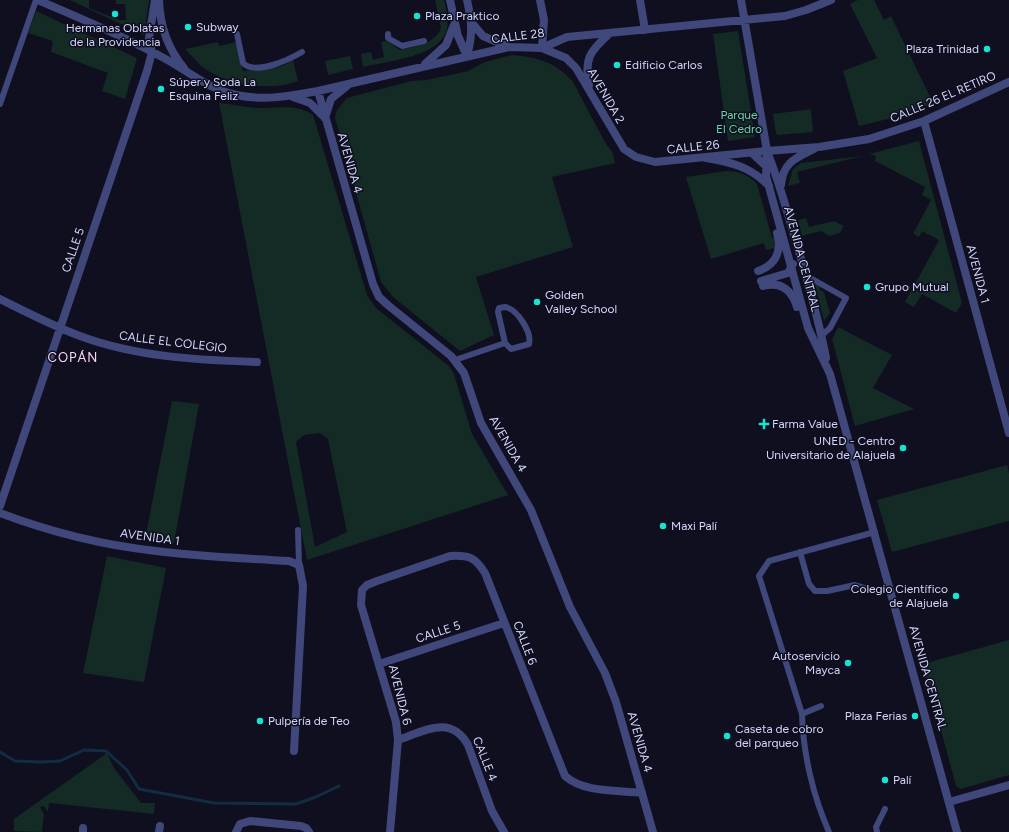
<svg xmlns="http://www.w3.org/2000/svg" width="1009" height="832" viewBox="0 0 1009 832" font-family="Figtree,sans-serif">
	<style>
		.green { fill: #132a25; fill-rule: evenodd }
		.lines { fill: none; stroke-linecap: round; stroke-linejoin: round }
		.stream { stroke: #122d41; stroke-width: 3 }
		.service { stroke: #3f477b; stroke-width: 6 }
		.minor { stroke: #3f477b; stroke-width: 8 }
		.tertiary { stroke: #3f477b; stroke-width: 8 }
		.poi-dot { fill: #17e3d3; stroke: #0f0f20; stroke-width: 1.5 }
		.labels { text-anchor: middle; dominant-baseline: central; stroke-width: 3; stroke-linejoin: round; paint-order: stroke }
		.poi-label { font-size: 12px; fill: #d3d5fb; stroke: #0f0f20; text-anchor: start }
		.street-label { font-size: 12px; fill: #d3d5fb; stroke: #0f0f20 }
		.park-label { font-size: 12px; fill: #66d3a5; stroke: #0f0f20 }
		.neighbourhood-label { font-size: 13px; letter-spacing: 1px; fill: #fbd5f4; stroke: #0f0f20 }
	</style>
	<rect width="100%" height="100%" fill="#0f0f20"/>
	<path class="green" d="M70,0H89V8L119,20H126L125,4H116V0H149L144,35Z
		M435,0H444C446,9 449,19 447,28C442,57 387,61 363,67L361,54L371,52L373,60L384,57L381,42L387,41L400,50C416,46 434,45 441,28Z
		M858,0H874L884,20L891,16L933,103L892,118L859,126L843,71L877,58L850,4Z
		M36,11L137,58L125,99L102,91L108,73L51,52L53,41L28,33Z
		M738,31L755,137L728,141L713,34Z
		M218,42L219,46L236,42L243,71L282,66L293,60L298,81C270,92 230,85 205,69C198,64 192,56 185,49Z
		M512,55C537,57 556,62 573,82L606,144L613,153L615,163L552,177L573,247L476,277L494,335L460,351L393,297L381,282L335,118L337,110L347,98L411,81L427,80L468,71L485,62Z
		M350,56L353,69L328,75L325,61Z
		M219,103C231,104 244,107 256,108C276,109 296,103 313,115L367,295L376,308L449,366L454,374L472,434L508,495L307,560ZM320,433L328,439L347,532L315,547L296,442L304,435Z
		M811,109L813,132L778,135L776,133L773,114Z
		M919,141L962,303L956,313L922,294L914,307L905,302L939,240L922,231L919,237L913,234L931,200L922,195L925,187L875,161L876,156L869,154Z
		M863,156L797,172L800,183L788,186L793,169L801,163Z
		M726,171C739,171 749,175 757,184L772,238H774V248L766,250L764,243L711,259L686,177Z
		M806,218L809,227L834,221L844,226L840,233L829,236L821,231L802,236L798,220Z
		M815,284L821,286L819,289L824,292L830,313L824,321Z
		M838,327L892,355L873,388L914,409L855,426L832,339Z
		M172,401L199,404L174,543L145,539Z
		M1007,465L1009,473V521L892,552L877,500Z
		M107,556L166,568L144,682L83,673Z
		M1009,640V775L961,789L956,786L923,664Z
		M107,753L114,768L141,803H155L154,814L49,803L48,812L44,806L40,807L44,815L42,832L14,831V819Z"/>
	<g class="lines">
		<path class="stream" d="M0,752L15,761L40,762L60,761L84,750L106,751L127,770L139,789L214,803L296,804L316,797L339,786"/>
		<path class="service" d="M237,34L243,63C255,76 290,59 302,52
			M388,34V38L402,46L424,41
			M0,104L36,0
			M805,275L846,298L830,328L822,335
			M505,307C517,309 532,332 529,344L511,349L505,343L498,312L499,308Z
			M455,360L505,343
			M298,530L299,565
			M800,552L809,584L815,591H827L855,585L868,589
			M802,714L821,706
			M829,832C813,796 803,753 802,714L759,576L769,561L875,532
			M877,832L876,827L885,809"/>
		<path class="minor" d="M38,0C79,18 121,35 160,56C186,69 207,89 236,95C263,101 291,96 318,91L509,47L542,48L567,37L785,16L806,10L831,0
			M159,0C160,26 167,48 184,68
			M450,0L458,36L467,56
			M540,0L544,20L542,48
			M640,0L645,30
			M472,23L483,36L509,47
			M542,48L566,58L576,68L624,149L636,157L655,162L767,151L741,0
			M467,56C473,34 472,23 467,0
			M425,64L446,45L454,25
			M589,85C584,59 590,51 609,34
			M318,91L373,284L379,297L389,306L451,356L464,373L481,423L531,510L570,607L605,673L616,702L653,832
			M293,97L310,103L323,116
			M325,118L331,99L347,86
			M0,299C26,312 53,326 80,336C136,357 198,360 257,362
			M0,506L147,71L152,52L149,38L155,0
			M0,513C50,532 102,545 156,551C200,557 245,558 289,561L299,565L303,586L294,751
			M379,664L504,623
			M398,740C424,731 451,714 468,745L492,811L504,832
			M949,802L1009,785
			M83,832V828
			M159,832L160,826
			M236,832L240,824L250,821L301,826L306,828L309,832
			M390,832L398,740L396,722L361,605L362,590L367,585L377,581L450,556C469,555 475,557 485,573L565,776C584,793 618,790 642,793"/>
		<path class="tertiary" d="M924,121L1009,433
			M767,151L766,176L808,328L830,374L957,832
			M767,151L819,147L869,139L924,121L1009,82
			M752,153L767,167
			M768,154C780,184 788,215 797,245C808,283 819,320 826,358
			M706,158C731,162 751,167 769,186
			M781,185C783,162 796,158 814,149
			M758,271C776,265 782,251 777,233
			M761,281L788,273L793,264
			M763,286C781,281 792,290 797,307"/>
	</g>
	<g class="poi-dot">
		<circle cx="115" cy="14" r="4"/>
		<circle cx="417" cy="16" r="4"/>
		<circle cx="188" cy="27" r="4"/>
		<circle cx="987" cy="49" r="4"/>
		<circle cx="617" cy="65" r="4"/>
		<circle cx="161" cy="89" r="4"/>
		<circle cx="867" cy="287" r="4"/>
		<circle cx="537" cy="302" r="4"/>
		<path d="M762 418h4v4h4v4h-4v4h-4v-4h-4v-4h4z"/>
		<circle cx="903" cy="448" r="4"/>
		<circle cx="663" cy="526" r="4"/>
		<circle cx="956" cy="596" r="4"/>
		<circle cx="848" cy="663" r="4"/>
		<circle cx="915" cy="716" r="4"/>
		<circle cx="260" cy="721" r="4"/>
		<circle cx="727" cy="736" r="4"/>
		<circle cx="885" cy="780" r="4"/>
	</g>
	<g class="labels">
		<g class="poi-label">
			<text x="425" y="16">Plaza Praktico</text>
			<text x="196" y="27">Subway</text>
			<text x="115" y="28" text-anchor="middle">Hermanas Oblatas<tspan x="115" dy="14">de la Providencia</tspan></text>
			<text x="979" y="49" text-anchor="end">Plaza Trinidad</text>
			<text x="625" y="65">Edificio Carlos</text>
			<text x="169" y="82">Súper y Soda La<tspan x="169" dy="14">Esquina Feliz</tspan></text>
			<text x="875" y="287">Grupo Mutual</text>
			<text x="545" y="295">Golden<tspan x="545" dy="14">Valley School</tspan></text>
			<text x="772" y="424">Farma Value</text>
			<text x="895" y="441" text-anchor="end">UNED - Centro<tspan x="895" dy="14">Universitario de Alajuela</tspan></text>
			<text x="671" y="526">Maxi Palí</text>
			<text x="948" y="589" text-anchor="end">Colegio Científico<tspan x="948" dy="14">de Alajuela</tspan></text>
			<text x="840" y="656" text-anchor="end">Autoservicio<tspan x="840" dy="14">Mayca</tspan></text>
			<text x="907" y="716" text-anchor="end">Plaza Ferias</text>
			<text x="268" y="721">Pulpería de Teo</text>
			<text x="735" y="729">Caseta de cobro<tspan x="735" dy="14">del parqueo</tspan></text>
			<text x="893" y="780">Palí</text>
		</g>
		<g class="street-label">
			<text transform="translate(518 36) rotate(-7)">CALLE 28</text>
			<text transform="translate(606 96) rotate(60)">AVENIDA 2</text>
			<text transform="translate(943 97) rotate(-23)">CALLE 26 EL RETIRO</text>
			<text transform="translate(693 147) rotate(-6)">CALLE 26</text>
			<text transform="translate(350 163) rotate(74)">AVENIDA 4</text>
			<text transform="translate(73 250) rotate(-71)">CALLE 5</text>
			<text transform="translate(802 259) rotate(75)">AVENIDA CENTRAL</text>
			<text transform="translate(978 274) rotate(75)">AVENIDA 1</text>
			<text transform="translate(173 342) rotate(7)">CALLE EL COLEGIO</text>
			<text transform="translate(508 444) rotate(60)">AVENIDA 4</text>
			<text transform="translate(150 537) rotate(8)">AVENIDA 1</text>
			<text transform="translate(438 632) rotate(-18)">CALLE 5</text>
			<text transform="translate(525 643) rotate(69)">CALLE 6</text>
			<text transform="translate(928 678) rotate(74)">AVENIDA CENTRAL</text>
			<text transform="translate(400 695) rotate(76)">AVENIDA 6</text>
			<text transform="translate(640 742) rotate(74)">AVENIDA 4</text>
			<text transform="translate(485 759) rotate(68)">CALLE 4</text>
		</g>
		<g class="park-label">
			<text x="739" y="115">Parque<tspan x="739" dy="14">El Cedro</tspan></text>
		</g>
		<g class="neighbourhood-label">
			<text x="73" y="357">COPÁN</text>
		</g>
	</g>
</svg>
